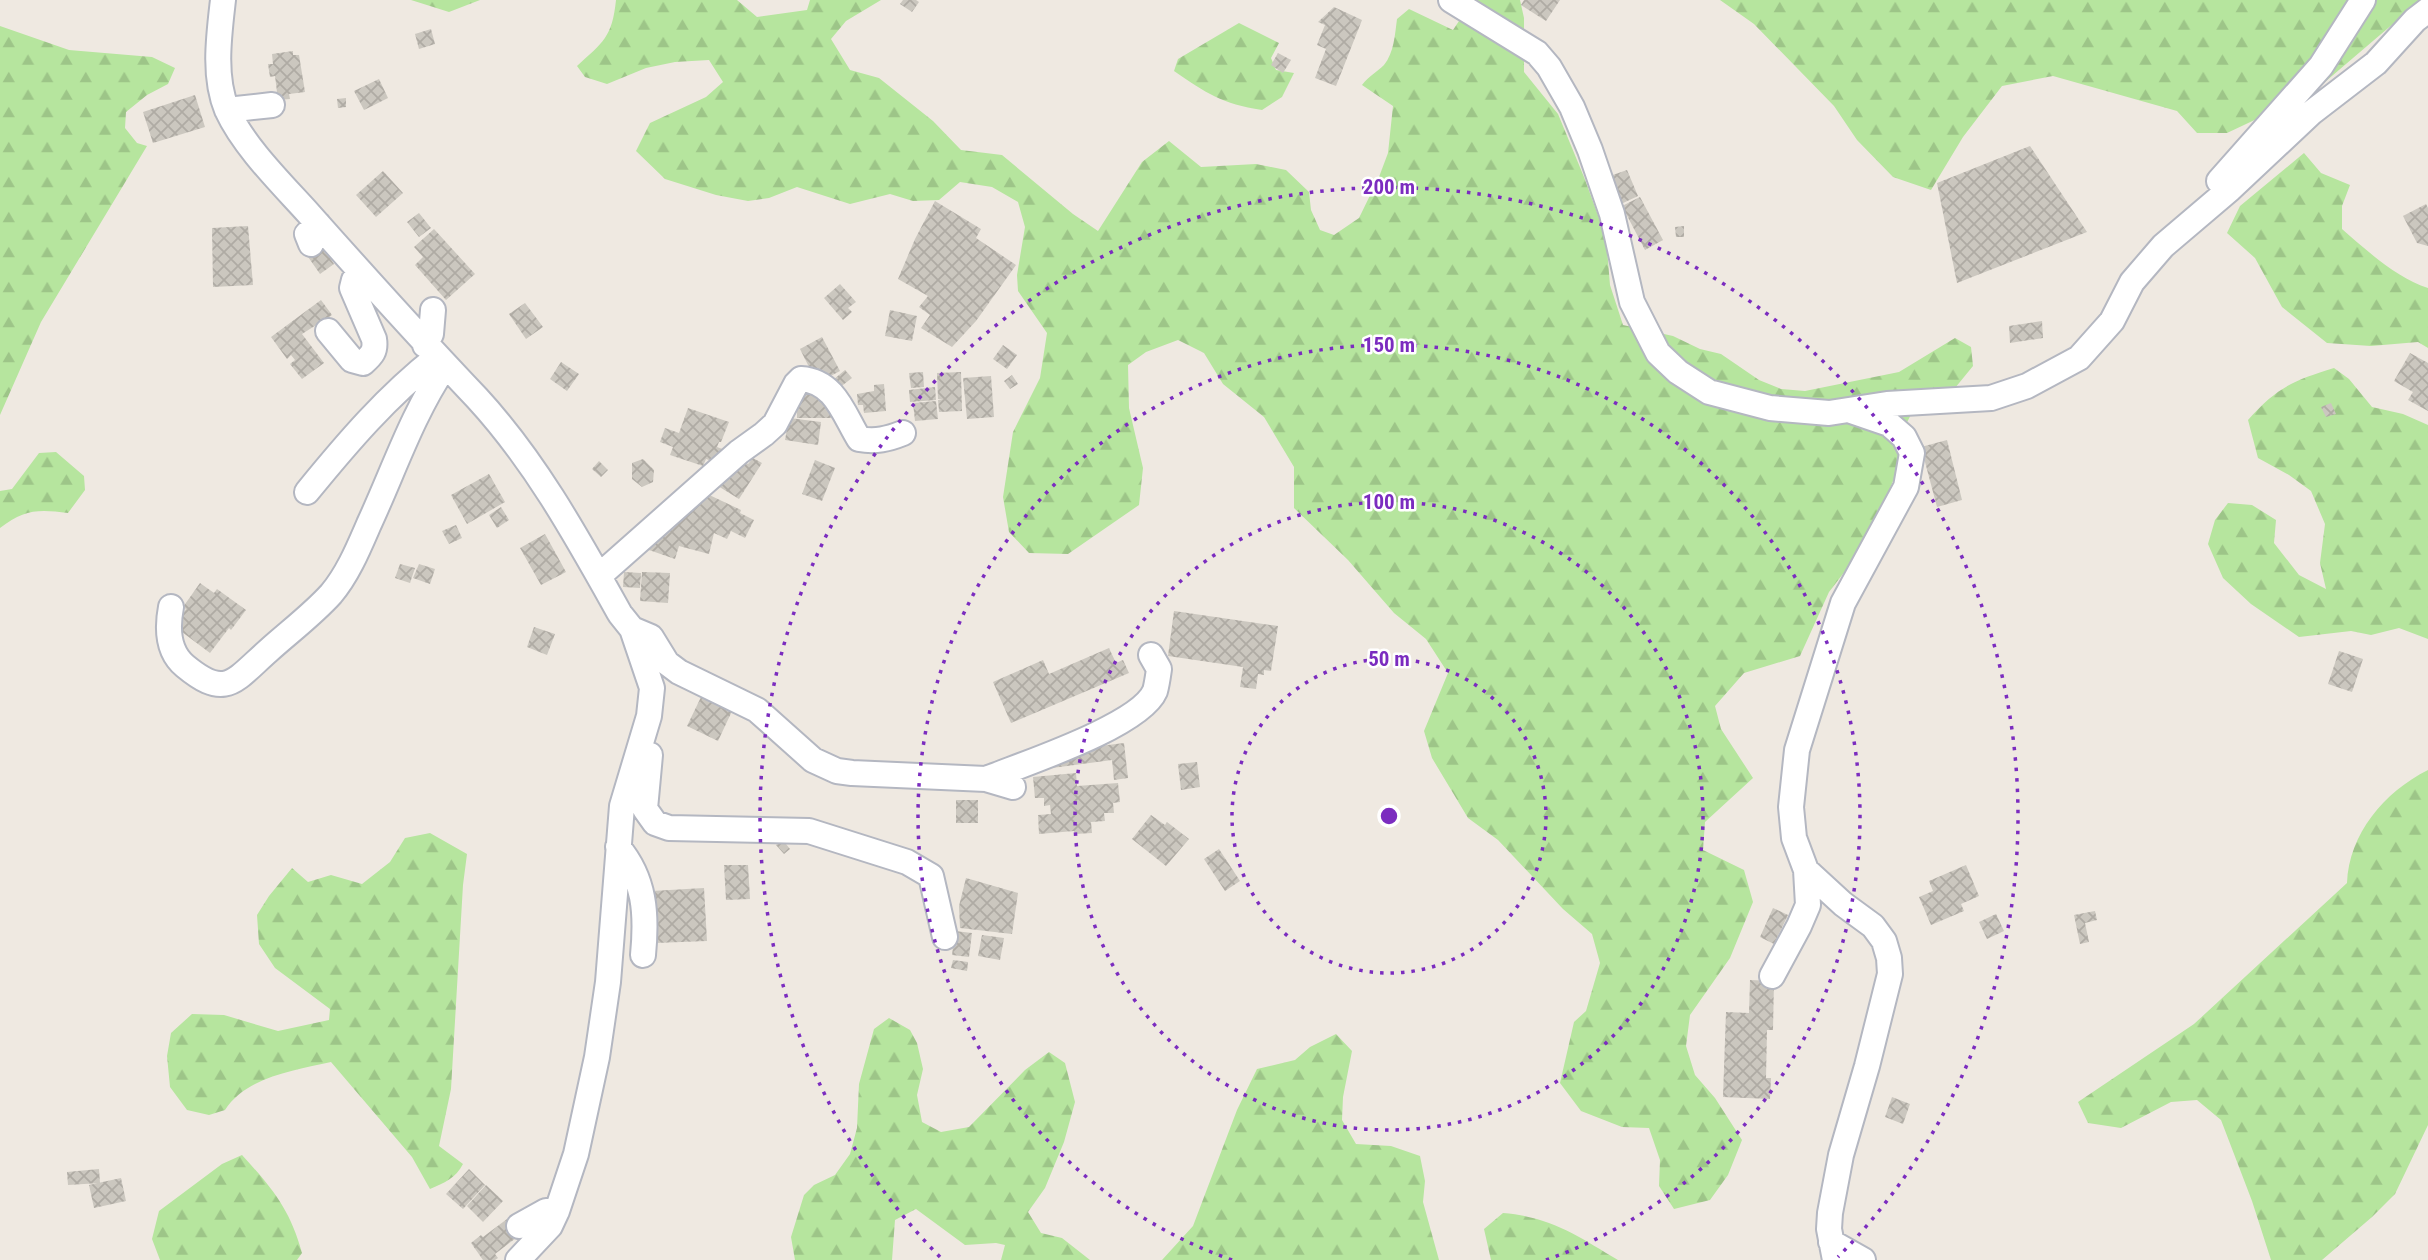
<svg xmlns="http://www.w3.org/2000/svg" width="2428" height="1260" viewBox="0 0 2428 1260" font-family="'Roboto Condensed',sans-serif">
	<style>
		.forest { fill: url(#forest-firs) }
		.building { fill: url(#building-cross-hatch) }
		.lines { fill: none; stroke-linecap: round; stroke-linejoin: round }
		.minor-casing { stroke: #b4b7c1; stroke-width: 28 }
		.minor { stroke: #fff; stroke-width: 24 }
		.ring { fill: none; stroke: #7b2cbf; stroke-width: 3.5; stroke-dasharray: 3.5 7 }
		.centre { fill: #7b2cbf; stroke: #fff; stroke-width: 3.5 }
		.ring-label { font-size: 21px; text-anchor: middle; font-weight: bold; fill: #7b2cbf; stroke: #fff; stroke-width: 5; stroke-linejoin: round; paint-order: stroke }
	</style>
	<defs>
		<pattern id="forest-firs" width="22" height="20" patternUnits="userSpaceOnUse" patternTransform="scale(1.75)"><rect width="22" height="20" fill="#b6e59e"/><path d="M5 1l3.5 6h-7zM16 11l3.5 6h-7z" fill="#9dc588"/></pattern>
		<pattern id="building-cross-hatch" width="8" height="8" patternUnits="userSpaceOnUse" patternTransform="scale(1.75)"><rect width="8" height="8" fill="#cbc7bf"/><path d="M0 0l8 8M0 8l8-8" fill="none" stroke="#afaba4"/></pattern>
	</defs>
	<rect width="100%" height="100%" fill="#efe9e1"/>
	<path class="forest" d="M411,0H480L449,12Z
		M616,0H737L757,17L807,10L810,0H881L846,21L831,39L850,70L879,78L933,121L961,150L1002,155L1073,214L1098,231L1142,162L1169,141L1201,167L1256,164L1286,170L1309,192L1311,210L1320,230L1334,235L1359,218L1379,177L1388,153L1393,106L1362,85C1369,76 1377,72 1384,65C1394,53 1395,34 1397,19L1409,9L1453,30L1473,0H1520L1524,18V72L1558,114L1584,177L1606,237L1610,285L1623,325L1673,336L1700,349L1721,354L1759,380L1781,389L1805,391L1899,372L1955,338L1971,347L1973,366L1955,388L1924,389L1897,442L1900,464L1886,498L1849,566L1829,592L1800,656L1744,673L1715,706L1721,729L1753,778L1705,822L1703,850L1744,870L1753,902L1730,958L1690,1015L1686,1046L1695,1075L1715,1098L1742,1140L1728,1175L1710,1200L1674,1209L1659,1186L1660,1160L1649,1128L1622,1127L1581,1111L1560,1083L1574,1022L1586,1011L1600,963L1592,934L1563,909L1498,840L1468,818L1432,758L1424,731L1448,673L1426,639L1394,613L1348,560L1294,508V467L1264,417L1223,384L1204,353L1178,340L1146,352L1128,365L1129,408L1143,468L1139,505L1068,554L1029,553L1009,532L1003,497L1013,432L1040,378L1047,333L1018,291L1017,275L1025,227L1018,202L992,187L960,182L939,200L913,201L890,194L850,204L797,187L769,198L748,201L716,195L665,179L636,151L650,123L706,97L723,82L709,60L675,62L646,68L607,84L585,77L577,66C603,42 612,38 616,0Z
		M1720,0H2421L2312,93L2227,133H2197L2177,111L2053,76L2002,86L1963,137L1931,190L1893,177L1857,140L1834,106L1754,24Z
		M1239,23L1279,43L1271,58L1276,70L1294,73L1282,97L1262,110C1222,104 1206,93 1174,71L1178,59Z
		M0,26L69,50L152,57L175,68L168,84L147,95L126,112L125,128L137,143L147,146L41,322L0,415Z
		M2304,153L2321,173L2350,185L2342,206V229C2366,250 2398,279 2428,288V348L2418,342L2371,346L2327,343L2282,307L2255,258L2227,233L2240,206Z
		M2334,368L2349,379L2372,407L2403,414L2428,425V639L2399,628L2371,635L2351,631L2299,637L2251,604L2223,578L2208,544L2215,520L2228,503L2252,505L2276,520L2274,543L2299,575L2326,589L2320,563L2325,524L2311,491L2289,475L2258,458L2248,420C2277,387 2295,380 2334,368Z
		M56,452L84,476L85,490L68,513C39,509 24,509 0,528V491L12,489L39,453Z
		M2428,770V1125L2395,1194L2372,1217L2322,1260H2271L2252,1201L2221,1120L2197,1100L2171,1102L2121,1128L2088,1123L2078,1102L2194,1024L2347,883C2349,834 2384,792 2428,770Z
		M430,833L467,854L463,885L451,1089L439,1146L463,1164C456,1178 444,1183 430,1189L412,1157L331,1062C295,1070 246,1077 225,1110L209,1115L187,1110L170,1087L167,1056L171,1033L192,1014L224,1015L278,1031L329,1020L330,1009L275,968L259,944L257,915L269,896L292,868L308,882L331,875L362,884L390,862L405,838Z
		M889,1018L910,1030L917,1043L923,1069L917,1095L922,1122L941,1132L969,1127L1025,1070L1049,1052L1065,1063L1075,1102L1064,1142L1045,1188L1028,1212L1041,1233L1062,1238L1090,1260H1001L1005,1245L996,1243L965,1245L916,1209L895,1220L892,1260H795L791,1237L804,1195L814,1185L835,1175L850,1154L857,1128L859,1084L874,1029Z
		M1336,1034L1352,1051L1343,1097L1342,1120L1356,1144L1391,1146L1420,1156L1425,1181L1423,1202L1439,1260H1162L1193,1226L1237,1110L1257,1069L1295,1060L1310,1047Z
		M242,1155C272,1188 290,1209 302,1253L297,1260H160L152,1239L159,1211L222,1164Z
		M1503,1213C1551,1217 1578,1236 1618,1260H1491L1484,1229Z"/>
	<path class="building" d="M903,0H916L919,2L912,12L900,4Z
		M1524,0H1560L1546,21L1521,5Z
		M1334,7L1362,20L1336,86L1315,78L1326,49L1317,45L1325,25L1318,22Z
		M431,29L435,44L419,49L415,34Z
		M293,51V55H299L305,92L289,94L290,99L278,100L275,76L270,77L268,64H273L272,54Z
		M1278,53L1291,60L1283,73L1271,65Z
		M379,79L388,98L364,110L354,91Z
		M195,95L205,127L153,143L143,112Z
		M346,98V107L338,108L337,99Z
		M2030,146L2087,232L1957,283L1937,183Z
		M1627,170L1638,196L1621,204L1610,176Z
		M383,171L403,193L376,217L356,195Z
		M1640,197L1663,240L1645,250L1622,206Z
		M935,201L981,229L976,238L1016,265L976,321L952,347L921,328L930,315L919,307L928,296L898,279L915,239Z
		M2426,204L2428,208V246L2417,243L2403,216Z
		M419,213L431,228L419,237L407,222Z
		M248,226L253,285L213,287L212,228Z
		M1684,226V237H1676L1675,227Z
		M434,229L475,274L446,300L415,265L423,257L414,247Z
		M321,244L334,264L320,274L306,254Z
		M840,284L856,302L848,308L852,312L843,320L824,298Z
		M321,300L332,315L302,334L324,363L302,379L290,364L295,360L291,355L287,359L271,337Z
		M525,303L543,327L526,339L509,314Z
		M890,310L917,316L912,341L885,336Z
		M2042,321L2043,338L2010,343L2009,326Z
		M822,337L840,371L823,380L811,371L800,349Z
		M1003,345L1017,355L1007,369L993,359Z
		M2410,353L2428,363V411L2408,400L2413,392L2394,381Z
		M561,362L579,374L567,391L550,379Z
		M845,370L852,378L839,388L833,380Z
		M923,372L924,387L911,388L909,373Z
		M961,372L962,411L939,412L938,400H943L938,399L937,373Z
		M1012,375L1018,384L1010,389L1004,381Z
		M991,376L994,417L967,419L963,378Z
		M884,384L886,411L864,413L863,405H858L857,394L874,391V385Z
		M813,386L832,408L831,418H797V399Z
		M935,387L936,400L910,402L909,390Z
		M936,401L938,419L915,421L913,403Z
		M2331,403L2336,414L2326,417L2321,407Z
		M688,408L729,422L721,442H719L717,447L725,450L720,464L706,459L703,466L670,455L673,447L660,442L665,428L679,433Z
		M789,418L821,422L818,445L785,440Z
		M1947,440L1962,500L1937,507L1921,447Z
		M737,457L748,464L753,458L762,463L739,499L718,486Z
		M643,459L654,470L653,482L642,487L632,479V463Z
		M815,460L835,468L822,501L802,494Z
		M599,461L608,470L601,477L592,469Z
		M489,474L505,502L467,524L451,495Z
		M703,492L741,510L740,513L754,520L745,538L731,531L727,539L714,533L709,554L679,546L675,559L649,550L655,531L661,526L671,529L664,526Z
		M501,507L509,520L497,528L489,515Z
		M456,525L462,538L449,544L442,531Z
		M545,534L566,572L541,585L520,548Z
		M400,564L415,568L410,583L395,578Z
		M419,564L435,569L430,584L413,578Z
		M624,572L641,573L640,588L623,587Z
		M642,572L670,573L668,603L640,601Z
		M200,583L214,593L217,589L246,610L231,630L229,628L210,653L174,626L186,609L183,607Z
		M1174,611L1278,626L1271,671L1264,670V675L1258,674L1256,689L1240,687L1243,667L1168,656Z
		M534,627L555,634L547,655L527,647Z
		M1109,648L1116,663L1123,660L1129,673L1011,723L993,682L1043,660L1049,674Z
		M2339,651L2363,659L2352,692L2328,684Z
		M702,695L733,709L718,741L687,726Z
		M1124,743L1128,778L1114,780L1112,760L1052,768L1050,756L1068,750Z
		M1197,762L1200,787L1181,790L1178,764Z
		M1076,773L1077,786L1118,783L1120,802L1113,803L1114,813H1104L1105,821L1091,822L1092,833L1075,834L1074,831L1039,834L1038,815L1051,814L1050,805L1044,806V798H1035L1033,777Z
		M956,800H978V823H956Z
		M1151,815L1165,825L1167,822L1189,839L1166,866L1132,839Z
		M782,839L790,849L784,854L776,845Z
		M1219,849L1240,881L1225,891L1204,859Z
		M724,865H748L750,899L726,900Z
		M1966,865L1979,896L1961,904L1964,911L1931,925L1919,897L1933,891L1929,881Z
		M966,878L1018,893L1012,934L960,928L959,906Z
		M704,888L707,941L656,943L652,891Z
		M1773,908L1788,915L1774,944L1760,937Z
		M2095,911L2097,920L2085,923L2089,942L2080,944L2074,915Z
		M1996,914L2004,931L1987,939L1979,922Z
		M955,931L972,933L969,957L952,955Z
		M982,935L1004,938L1000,960L978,956Z
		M953,960L968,962L967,971L951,968Z
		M1750,980L1774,981L1773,1030H1767L1766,1078H1771L1770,1099L1723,1097L1726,1012L1749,1013Z
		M1892,1097L1910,1104L1903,1124L1885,1117Z
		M99,1169L100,1183L68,1185L67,1172Z
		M469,1169L485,1185L463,1209L446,1194Z
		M121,1178L126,1201L94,1208L89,1185Z
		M486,1185L503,1201L483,1222L467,1206Z
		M507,1219L520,1235L495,1254L498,1258L495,1260H483L471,1243L481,1235L483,1237Z"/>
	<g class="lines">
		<g class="minor-casing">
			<path id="minor" d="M223,0C219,35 213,77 227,110C244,147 282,184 309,214C364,276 420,338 477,398C536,462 578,539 620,614L632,629L652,688L649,716L622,806L608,982L597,1057L576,1154L557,1211L550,1226L518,1260
				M1451,0L1537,53L1549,67L1572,107L1590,150L1612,214L1632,302L1658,353L1678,372L1709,392L1770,408L1829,413L1887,404L1991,398L2027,386L2079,358L2112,321L2132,282L2163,246L2230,189L2311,113L2376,63L2415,20L2428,10
				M227,110L272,105
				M2219,181L2321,66L2363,0
				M311,244L307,234L318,224
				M328,331L352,360L363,363C372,355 376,351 374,339L352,288L354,280L361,274
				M425,345L431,334L433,310
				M307,492C347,443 387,396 437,357
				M599,576L739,452L764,434L775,424L796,384L801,379C835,381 844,415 859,439C876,442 888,439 903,433
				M171,607C167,628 167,651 185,666C226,700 234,681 268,651C289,632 312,615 331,594C348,574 359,547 369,524C394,470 412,415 445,366
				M632,629L651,637L667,663L679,672L757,710L813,760L837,771L852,773L986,779L1013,787
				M650,755L645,809L655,823L669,828L809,831L907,862L931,876L945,937
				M986,779C1023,764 1140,726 1155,691C1157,684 1158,676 1159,669L1151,655
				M618,847C645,879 647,914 643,955
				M1772,976L1799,926L1808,905L1806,870
				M519,1226L546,1211H557
				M1831,1242L1863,1260
				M1835,1260L1829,1229L1830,1213L1841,1155L1867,1066L1890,974L1889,958L1884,941L1873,926L1843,904L1806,870L1794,838L1791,807L1797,750L1843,603L1906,487L1912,453L1904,437L1889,424L1851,411"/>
		</g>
		<use href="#minor" class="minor"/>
	</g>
	<g class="ring">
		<circle cx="1389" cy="816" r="157"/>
		<circle cx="1389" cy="816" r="314"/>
		<path d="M1232 1260A471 471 0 1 1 1546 1260"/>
		<path d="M940 1257A629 629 0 1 1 1838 1257"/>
	</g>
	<circle cx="1389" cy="816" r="10" class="centre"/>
	<g class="ring-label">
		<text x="1389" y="194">200 m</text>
		<text x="1389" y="352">150 m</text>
		<text x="1389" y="509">100 m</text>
		<text x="1389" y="666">50 m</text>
	</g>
</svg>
